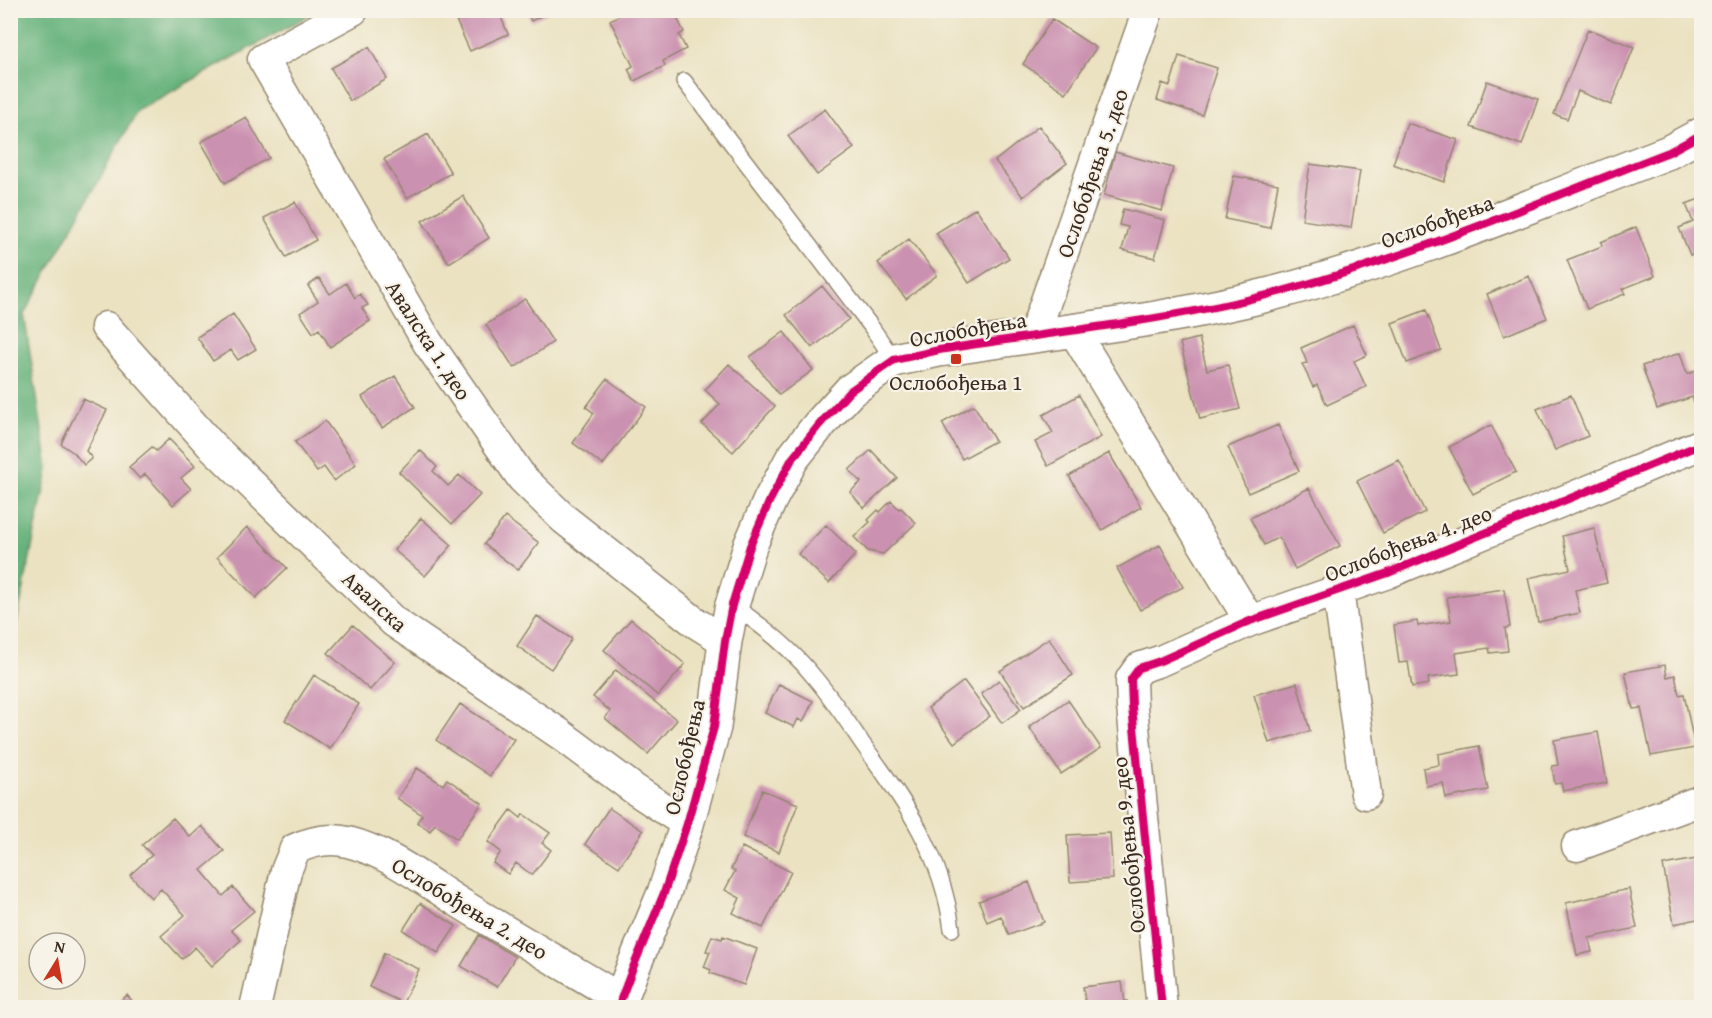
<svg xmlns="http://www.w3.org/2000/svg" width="1712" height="1018" viewBox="0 0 1712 1018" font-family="'Gentium Book Plus',serif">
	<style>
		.forest { fill: #66b27c; stroke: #506e4d; stroke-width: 1.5 }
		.building { fill: #cb91b0 }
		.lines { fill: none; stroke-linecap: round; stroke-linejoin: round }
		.service-casing { stroke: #938670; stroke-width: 18 }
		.minor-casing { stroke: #938670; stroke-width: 33 }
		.tertiary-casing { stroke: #938670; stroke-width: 36 }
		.service { stroke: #fff; stroke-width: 15 }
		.minor { stroke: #fff; stroke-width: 30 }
		.tertiary { stroke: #fff; stroke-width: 33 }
		.cycleway-casing { stroke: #f7f3e8; stroke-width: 11 }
		.cycleway { stroke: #d6006c; stroke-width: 8 }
		.poi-dot { fill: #c8321e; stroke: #f7f3e8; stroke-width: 2 }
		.labels { text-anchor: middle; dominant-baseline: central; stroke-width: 4.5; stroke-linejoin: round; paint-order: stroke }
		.street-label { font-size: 22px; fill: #3b2a1e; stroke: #f7f3e8 }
		.poi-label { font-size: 22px; fill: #3b2a1e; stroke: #f7f3e8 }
	</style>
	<rect width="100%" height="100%" fill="#f7f3e8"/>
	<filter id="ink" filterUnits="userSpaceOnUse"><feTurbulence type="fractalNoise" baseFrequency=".0167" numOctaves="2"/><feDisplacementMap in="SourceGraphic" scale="12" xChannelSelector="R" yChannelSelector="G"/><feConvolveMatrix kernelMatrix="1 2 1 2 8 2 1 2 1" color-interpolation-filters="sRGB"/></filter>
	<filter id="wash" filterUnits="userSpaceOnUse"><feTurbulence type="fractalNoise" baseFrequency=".008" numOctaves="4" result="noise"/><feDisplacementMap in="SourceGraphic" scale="24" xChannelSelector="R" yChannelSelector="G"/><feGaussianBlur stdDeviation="1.35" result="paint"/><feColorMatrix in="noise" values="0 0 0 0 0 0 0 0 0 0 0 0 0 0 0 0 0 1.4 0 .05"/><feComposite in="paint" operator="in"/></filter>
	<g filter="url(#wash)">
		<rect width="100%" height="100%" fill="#ebe2c1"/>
		<path class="forest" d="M11,10L317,11L138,110L24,314L48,469L11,650Z"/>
		<g id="blocks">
			<path class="building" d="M472,10H498L508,34L470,51L455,18Z
				M526,10H553L531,21Z
				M630,10H673L684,32L679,35L686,49L663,61L665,66L634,81L628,69L633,66L610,20Z
				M1052,19L1096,48L1066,93L1023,64Z
				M1588,29L1634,47L1611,105L1578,91L1567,119L1554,114Z
				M369,47L387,79L350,101L331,68Z
				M1179,56L1217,68L1202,115L1157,100L1162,83L1170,86Z
				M1487,81L1538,99L1522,145L1471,127Z
				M825,109L854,148L817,175L788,136Z
				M246,117L269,158L225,183L201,142Z
				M1407,123L1458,140L1444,182L1393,164Z
				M1039,126L1067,163L1023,197L995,161Z
				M428,134L451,173L407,198L384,159Z
				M1115,152L1173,168L1162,211L1104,195Z
				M1310,164L1360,171L1351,228L1302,220Z
				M1234,176L1278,184L1270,228L1225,219Z
				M463,196L489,238L449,263L422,221Z
				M1702,198V251L1690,255L1679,228L1693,222L1686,204Z
				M295,202L316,240L286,257L264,218Z
				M976,208L1009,258L969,283L936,233Z
				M1123,209L1165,220L1155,258L1122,250L1128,227L1119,225Z
				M1636,227L1655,276L1622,289L1625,294L1587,309L1567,260L1602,246L1601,242Z
				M909,239L937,275L906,299L878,263Z
				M1529,276L1547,318L1504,336L1487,294Z
				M319,278L330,294L346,283L355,298L360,294L368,305L362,308L370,321L330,347L319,329L313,333L300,313L318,301L308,286Z
				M822,286L849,319L812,348L786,315Z
				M525,299L553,342L514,368L486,325Z
				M1426,310L1441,350L1407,363L1392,323Z
				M233,314L256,349L238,360L231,350L213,361L197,337Z
				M1353,325L1367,355L1354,361L1366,387L1327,405L1317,385L1313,387L1302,364L1307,363L1301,348Z
				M784,332L813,370L779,395L750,357Z
				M1199,338L1207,370L1228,365L1240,409L1200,419L1180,343Z
				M1680,353L1687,374L1702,369V399L1694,402L1692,397L1657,409L1642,366Z
				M729,364L775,406L733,452L702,424L720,404L705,390Z
				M395,376L415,407L382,428L362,397Z
				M607,379L646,407L603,465L573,443L594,413L586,407Z
				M1079,395L1101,437L1048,466L1035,442L1053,433L1043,415Z
				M1571,395L1588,436L1555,450L1537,409Z
				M83,399L107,410L86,451L92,458L84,465L74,453L61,444Z
				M974,405L995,441L962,459L942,423Z
				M325,421L356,464L334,481L324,467L317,472L295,442Z
				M1278,425L1299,471L1248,493L1228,447Z
				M1491,425L1516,472L1473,494L1449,447Z
				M169,439L195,466L181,478L191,489L173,505L145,474L140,479L129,467L152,447L156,451Z
				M420,450L437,467L433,471L448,486L459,475L480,495L452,524L399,472Z
				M871,450L897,478L864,508L850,492L861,482L849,470Z
				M1109,453L1141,507L1102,530L1069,476Z
				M1399,460L1425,512L1383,533L1357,481Z
				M1309,488L1340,546L1295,569L1279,537L1264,545L1250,518Z
				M891,501L899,509L901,508L916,523L883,554L868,551L854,537L870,522L868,520L878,510L880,512Z
				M505,517L539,543L518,570L484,544Z
				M421,518L452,545L425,576L394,550Z
				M826,525L856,554L829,583L798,554Z
				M247,527L287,568L256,598L217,557Z
				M1594,528L1607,583L1575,590L1580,613L1538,622L1528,578L1570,569L1562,536Z
				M1160,545L1183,587L1140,610L1117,568Z
				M1504,589L1510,627L1505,628L1508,651L1490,653L1489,648L1456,653L1459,674L1428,678L1429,684L1412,687L1408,662L1399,663L1394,625L1417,621L1418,626L1451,621L1447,597Z
				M537,616L572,639L551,669L517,646Z
				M631,619L685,664L658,696L604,650Z
				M353,625L395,662L370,690L328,653Z
				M1049,638L1073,675L1024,707L1000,671Z
				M1665,665L1667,677L1675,675L1679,695L1684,694L1695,748L1651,756L1641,708L1633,709L1625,672Z
				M616,670L677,720L648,754L605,718L610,711L593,697Z
				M314,675L359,704L330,749L285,720Z
				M999,680L1021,709L1002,723L981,694Z
				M964,681L990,716L954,743L928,708Z
				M1297,683L1310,731L1269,743L1254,695Z
				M779,684L813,701L803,722L798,719L794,727L765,713Z
				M1068,700L1101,748L1061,774L1029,727Z
				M460,704L514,739L490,776L436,740Z
				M1598,732L1607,783L1563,791L1561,783L1555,784L1552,766L1558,765L1554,740Z
				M1479,746L1488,790L1446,798L1443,783L1426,786L1423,768L1439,765L1438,754Z
				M417,768L443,785L447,779L482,803L457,839L435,824L430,831L417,822L422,815L397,798Z
				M762,790L798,804L779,852L743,837Z
				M609,808L643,831L619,867L585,844Z
				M511,810L521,818L523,814L550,833L542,843L551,850L532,875L516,863L508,874L493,863L501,852L488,842Z
				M173,818L190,837L202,826L224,851L201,870L223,896L233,887L254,911L231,930L241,940L212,966L195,947L182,959L161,936L185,915L161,889L151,898L130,875L152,855L142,845Z
				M1110,833L1113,879L1070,882L1067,835Z
				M742,847L791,872L763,928L733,913L740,898L725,890L735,871L731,869Z
				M1702,858V918L1674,924L1663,865Z
				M1029,882L1044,922L1009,935L1001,916L987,922L979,901Z
				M1629,889L1637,928L1589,938L1592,952L1577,955L1566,903Z
				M420,903L456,926L438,953L403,930Z
				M479,935L515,957L497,987L461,966Z
				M712,936L722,939L723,936L757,949L744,985L710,973L711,970L704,967L710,952L706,951Z
				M384,953L419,969L403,1003L369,987Z
				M1122,982L1125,1002L1127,1001L1128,1008H1086L1083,987Z
				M127,995L138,1008H113Z"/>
		</g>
	</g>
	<g filter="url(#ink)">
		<use href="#blocks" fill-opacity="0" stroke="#938670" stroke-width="1.5"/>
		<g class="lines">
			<g class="service-casing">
				<path id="service" d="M684,81L870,325L894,360
					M732,605C763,626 791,648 814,677C832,698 847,721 862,743C906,803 942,854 952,929"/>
			</g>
			<g class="minor-casing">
				<path id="minor" d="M353,10L263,59L428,343L522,478L564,519L696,623L725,641
					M106,327L210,444L394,622L560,734L634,789L687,824
					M1073,330L1250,621
					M1034,335L1148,10
					M1338,590L1366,794
					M1577,846L1702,800
					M255,1008L286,871L295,849C312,841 329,837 348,842C388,852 425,881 460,903C513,936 567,967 621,999
					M1162,1008L1132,707L1131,679L1139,668L1160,661L1250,621L1388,573L1702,444"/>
			</g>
			<g class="tertiary-casing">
				<path id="tertiary" d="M620,1008L621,999L632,970L664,893L687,824L714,727L725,641L732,605L750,546L770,500L792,459L819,425L850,391L894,360L939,350C1050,332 1163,322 1271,294C1407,259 1538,202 1669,152L1702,134"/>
			</g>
			<use href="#service" class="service"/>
			<use href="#minor" class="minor"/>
			<use href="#tertiary" class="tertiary"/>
			<g class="cycleway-casing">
				<path id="cycleway" d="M620,1008L621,999L632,970L664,893L687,824L714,727L725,641L732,605L750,546L770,500L792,459L819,425L850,391L894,360L939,350C1050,332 1163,322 1271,294C1407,259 1538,202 1669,152L1702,134
					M1162,1008L1132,707L1131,679L1139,668L1160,661L1250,621L1388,573L1702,444"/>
			</g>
			<use href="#cycleway" class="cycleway"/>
		</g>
	</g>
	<rect class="poi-dot" x="950" y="353" width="12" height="12" rx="3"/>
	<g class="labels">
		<g class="street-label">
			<text transform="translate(1092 173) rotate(-71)">Ослобођења 5. део</text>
			<text transform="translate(1437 221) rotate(-20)">Ослобођења</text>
			<text transform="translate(968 329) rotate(-10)">Ослобођења</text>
			<text transform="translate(429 340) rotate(57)">Авалска 1. део</text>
			<text transform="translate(1408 543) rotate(-21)">Ослобођења 4. део</text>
			<text transform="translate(375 601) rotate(42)">Авалска</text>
			<text transform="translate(684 757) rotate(-77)">Ослобођења</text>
			<text transform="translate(1128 845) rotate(-96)">Ослобођења 9. део</text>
			<text transform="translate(470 908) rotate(31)">Ослобођења 2. део</text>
		</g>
		<g class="poi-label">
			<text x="956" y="382">Ослобођења 1</text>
		</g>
	</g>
	<rect width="1712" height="1018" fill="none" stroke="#f7f3e8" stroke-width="36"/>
	<g transform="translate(57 961) rotate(11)"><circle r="28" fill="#f7f3e8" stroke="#aca397" stroke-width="1.5"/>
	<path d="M0-4.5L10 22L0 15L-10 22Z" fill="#c8321e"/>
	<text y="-9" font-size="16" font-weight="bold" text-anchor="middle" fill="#3b2a1e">N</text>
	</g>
</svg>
